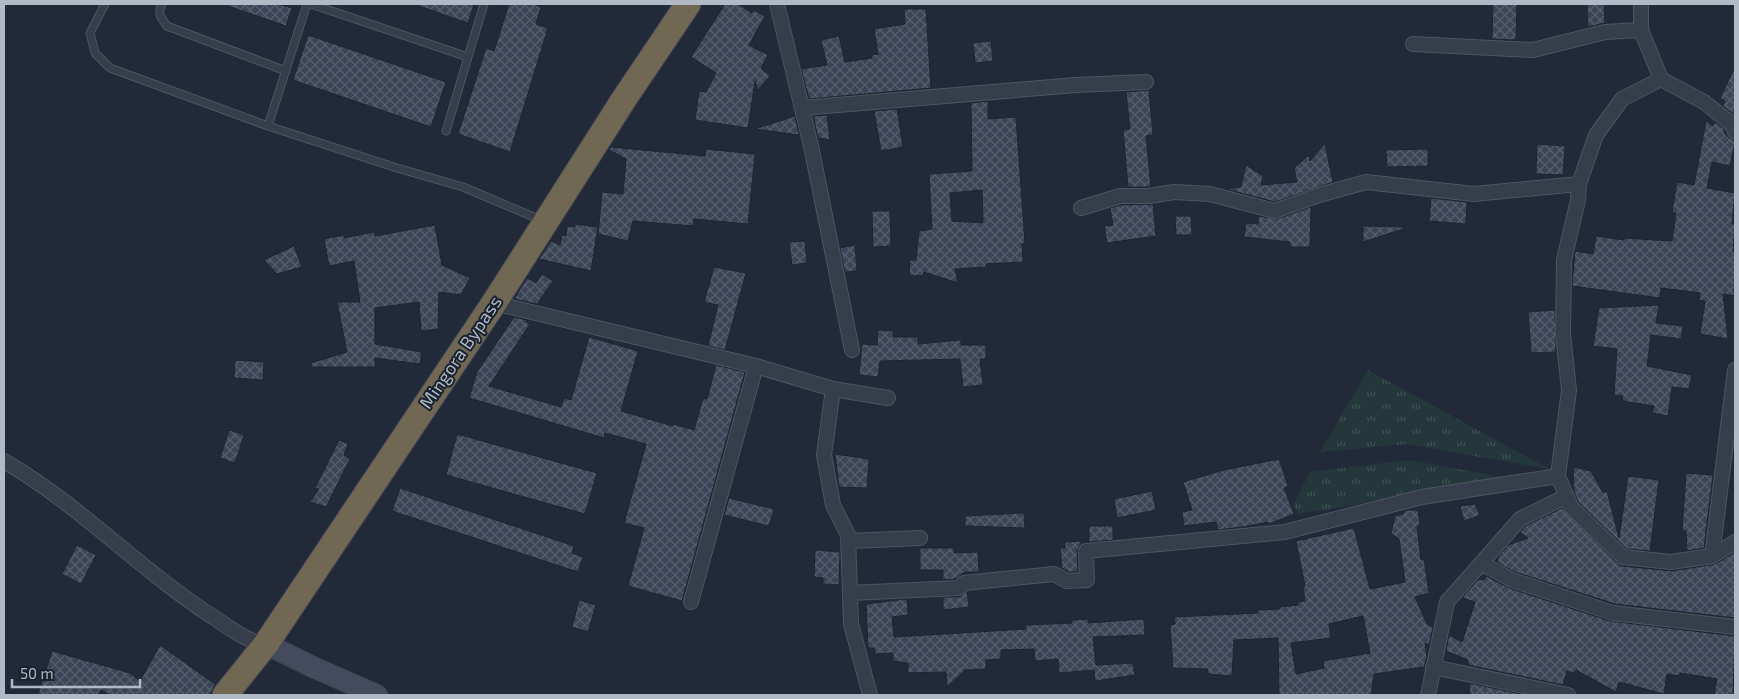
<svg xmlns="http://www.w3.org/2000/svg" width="1739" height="699" viewBox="0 0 1739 699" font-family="'Exo 2',sans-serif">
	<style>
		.grass { fill: url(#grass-tufts) }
		.building { fill: url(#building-cross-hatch); stroke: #1d2431; fill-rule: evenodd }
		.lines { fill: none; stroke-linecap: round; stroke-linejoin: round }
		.lane-casing { stroke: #4e5562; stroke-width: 9 }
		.street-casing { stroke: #4e5562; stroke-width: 16 }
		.secondary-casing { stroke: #3f4653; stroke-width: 22 }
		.highway-casing { stroke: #3e4552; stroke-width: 27 }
		.lane { stroke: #363d4b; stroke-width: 7 }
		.street { stroke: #363d4b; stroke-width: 14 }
		.secondary { stroke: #444b5e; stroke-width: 20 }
		.highway { stroke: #706853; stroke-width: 25 }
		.labels { text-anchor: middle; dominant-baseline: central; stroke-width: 4; stroke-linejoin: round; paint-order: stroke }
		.street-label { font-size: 18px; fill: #b1b8c6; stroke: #1b222f }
	</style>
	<defs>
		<pattern id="grass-tufts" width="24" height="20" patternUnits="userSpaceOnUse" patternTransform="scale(1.25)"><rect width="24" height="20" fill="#24373b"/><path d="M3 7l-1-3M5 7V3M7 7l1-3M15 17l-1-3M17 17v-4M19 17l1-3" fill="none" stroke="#415256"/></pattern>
		<pattern id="building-cross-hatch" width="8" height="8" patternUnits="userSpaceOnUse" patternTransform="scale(1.25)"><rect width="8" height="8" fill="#3c4557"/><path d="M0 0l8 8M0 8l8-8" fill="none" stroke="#565e6e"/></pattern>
	</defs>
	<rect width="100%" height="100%" fill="#222a3a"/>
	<path class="grass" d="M1368,370L1549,469L1408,444L1320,452Z
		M1409,460L1512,479L1298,514L1293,505L1310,472Z"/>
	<path class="building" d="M229,4H278L292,8L286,26L228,6Z
		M420,4H474L468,23L419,6Z
		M509,4H533L541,7L536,24L548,28L510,152L458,134L486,48L494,51Z
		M725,4H738L752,13L754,10L765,16L749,45L768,55L761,68L770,76L758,90L755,81L748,128L695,120L699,91L706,92L716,73L691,57Z
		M1493,4H1517L1516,40L1492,39Z
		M1587,4H1604L1605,23L1588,27Z
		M904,9H926L931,88L809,99L801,69L827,65L821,40L839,36L845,62L872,58V55L878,54L874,29L905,24Z
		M308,35L446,82L431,127L293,80Z
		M991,41L993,61L975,63L973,43Z
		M1735,67V111L1734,114L1723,106L1725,101L1720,98Z
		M1149,90L1153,135L1146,136L1151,187H1128L1123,130L1130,129L1126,92Z
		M988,101V119L1016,117L1025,243L1022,244L1023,262L986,264V267L955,269L958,283L924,272L923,276L909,275L910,260H916L919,231L932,229L929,174L972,171L971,103ZM982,190L983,223L952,221L950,193Z
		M897,109L903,147L881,151L874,111Z
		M827,115L830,140L818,138L813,116Z
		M795,116L799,135L755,129Z
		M1706,121L1713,126L1715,122L1725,129L1724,133L1729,138L1735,141L1730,166L1712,162L1707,188L1735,193L1732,224H1735L1733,252H1735L1734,296L1723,294L1728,339L1700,334L1705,301L1699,300L1700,293L1661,288L1660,298L1572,286L1575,251L1593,254L1596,236L1624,240V238L1672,241L1676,213L1672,212L1677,182L1694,185Z
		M1325,144L1333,182L1275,202L1226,189L1241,187L1246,165L1263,176L1261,185L1297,182L1294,168L1309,155L1310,161Z
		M1537,144L1565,146L1563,175L1536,174Z
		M611,147L705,156L706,149L755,154L748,224L694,219L693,226L633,221L628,241L598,234L602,192L623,194L626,159L609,150Z
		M1428,149V166L1387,167L1386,150Z
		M1431,198L1467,202L1466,224L1429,221Z
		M1153,204L1156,236L1107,243L1104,226L1113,225L1110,208L1121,205Z
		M1311,207L1310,247H1290V242L1244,237L1246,223L1258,224L1259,216L1277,219Z
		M872,211H890L891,246L873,247Z
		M1175,216H1191L1192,235H1176Z
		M575,224L598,227L591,271L539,259L551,241L560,245L562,235L566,236L567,226L575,227Z
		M435,225L442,265L470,278L461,295L439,292L438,329L421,331L419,302L375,308V344L422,352L420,364L375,358V367H311V363L347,352L337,302H360L354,261L329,266L324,239L344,235V238L374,232L375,236Z
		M1363,226L1403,227V229L1363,242Z
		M805,241L807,263L792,265L789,242Z
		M855,245L857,271L845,272L840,248Z
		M294,246L302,267L277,274L264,260Z
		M714,267L746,273L725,350L708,346L718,305L704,302Z
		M542,274L553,281L537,304L514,299L527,278L536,283Z
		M1659,305L1656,323L1683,326L1681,339L1651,335L1647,366L1692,375L1689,389L1672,387L1668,416L1652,413L1654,406L1622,401L1623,396L1614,395L1617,349L1593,346L1599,308Z
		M1555,310L1556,352L1531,353L1528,312Z
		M514,317L527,320L526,322L530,324L489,386L561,407L564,398L571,400L589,337L638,351L621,411L673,426V424L694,430L703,398L707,399L716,365L745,372L682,601L628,586L644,528L624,523L646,444L605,433L604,438L469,398L477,372Z
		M878,330L893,331V337H918V344L961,340V345H986V359H980L983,385L963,387L960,359L880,361L878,377L859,375L862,344L877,345Z
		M235,360L264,362L263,380L234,378Z
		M229,430L244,435L235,463L220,458Z
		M457,434L597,473L585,514L446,475Z
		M339,440L348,444L344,455L350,459L326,507L310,502L319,489L315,488Z
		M835,454L869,459L867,488L839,487Z
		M1279,459L1288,486L1284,488L1294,514L1269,524L1268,522L1243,527L1218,530L1216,522L1184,526L1182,512L1192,510L1183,482L1224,470Z
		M1573,467L1591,471L1603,493L1607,491L1619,538L1628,476L1659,480L1650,551L1627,549L1578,502L1574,491Z
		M1686,473L1713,475L1704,548L1687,551L1686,531H1682Z
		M400,488L574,546L572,553L583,557L578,572L392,511Z
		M1152,491L1156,510L1117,518L1114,499Z
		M729,498L774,509L769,526L724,515Z
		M1475,504L1480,515L1464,521L1460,506Z
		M1562,508L1617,563L1622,566L1672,571L1715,564L1735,552V618L1615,604L1515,572L1498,563V557L1508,545L1528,538L1520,532L1525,526Z
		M1406,510H1418L1420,526H1417L1421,560L1424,559L1429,593L1415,597L1427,624L1433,627L1429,645L1425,643L1427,657L1424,667L1374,674L1371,695H1279L1278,638L1234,640L1232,676L1208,674V669L1173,668L1170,625L1175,624L1174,617L1258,613V610L1280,609V607L1298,605V602L1305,601L1303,586H1305L1296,541L1354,528L1370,589L1405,582L1399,539L1391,533L1395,516L1403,514ZM1363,616L1370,653L1323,661L1324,668L1296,674L1291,643L1331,638L1329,624Z
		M1024,513L1025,528L965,526V516Z
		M1089,526H1113V540L1089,542Z
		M1082,541L1077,551L1078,572H1069L1062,568L1060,548H1065V542Z
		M77,545L96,555L81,584L62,574Z
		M920,548H954V553L978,552L979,572H965L955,579L943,580V570H920Z
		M815,550L840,552L839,585L823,584V578L814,577Z
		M1486,576L1509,588L1610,621L1735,636L1733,695H1714L1717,679L1680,673V676L1667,674L1664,694L1619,682L1616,692L1576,670L1574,673L1567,671L1563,685L1468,665V660L1446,651L1449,635L1462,642L1475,602L1462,598L1478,580L1485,579Z
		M967,592L969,607L943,610V597H960Z
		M907,599L908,615L892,617L894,637L1026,629V625L1072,623V620L1088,619V623L1144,619L1145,635L1093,637L1096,665L1133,663L1135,675L1095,681L1094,670L1059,673L1058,659L1035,661L1034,649L1001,650V659L986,660V669L965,670L947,687L946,672L908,673V663L893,661V653L875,654L874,648H868L866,604Z
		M579,600L596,605L588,632L572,627Z
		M160,645L215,684L210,695H110L101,690L98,695H38L52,651L130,673L140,681Z
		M1469,683L1526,695H1470Z"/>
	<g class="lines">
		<g class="lane-casing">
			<path id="lane" d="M105,4L90,33L95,53L110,68L268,126L397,168L463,187L541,220
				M162,4C157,13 161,18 167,26L286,71
				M311,4L468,57L446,131
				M468,57L484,4
				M268,126L307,4"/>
		</g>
		<g class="street-casing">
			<path id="street" d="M777,4L811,146L852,350
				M1641,4V30L1661,79L1704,102L1732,124L1735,132
				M1413,44L1533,50L1605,32L1641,30
				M1661,79L1622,99L1596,135L1579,184L1578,200L1564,260L1563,334L1569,390L1558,476L1571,507L1623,557L1671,562L1712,556L1735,542
				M802,108L1076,85L1146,82
				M1081,208L1120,196H1149L1174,192L1210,194L1275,211L1319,195L1366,182L1474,194L1579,184
				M494,303L756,366L833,389
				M4,461C80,505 141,571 216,619C232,629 247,642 266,644
				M849,541L920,538
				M1712,556L1735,370
				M1481,563L1512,580L1613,613L1735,627
				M850,593L959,588L964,583L1054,574L1067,581L1087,580L1086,551L1285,532L1422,497L1558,476
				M691,602L756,366
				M1433,667L1568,695
				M870,695L851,624L848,535L833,505L824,455L833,389L888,398
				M1428,695L1447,602L1520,519L1567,496"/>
		</g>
		<g class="secondary-casing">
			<path id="secondary" d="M266,644L315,668L377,695"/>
		</g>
		<g class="highway-casing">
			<path id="highway" d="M225,695L266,644L494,303L624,99L688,4"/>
		</g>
		<use href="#lane" class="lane"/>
		<use href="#street" class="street"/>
		<use href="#secondary" class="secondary"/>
		<use href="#highway" class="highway"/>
	</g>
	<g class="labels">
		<g class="street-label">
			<text transform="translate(460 352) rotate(-56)">Mingora Bypass</text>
		</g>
	</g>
	<rect width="1739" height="699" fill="none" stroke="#b1b8c6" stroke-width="10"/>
	<path d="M12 679v8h128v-8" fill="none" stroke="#b1b8c6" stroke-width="2.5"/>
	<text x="20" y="679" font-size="15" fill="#b1b8c6" stroke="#1b222f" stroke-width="4" paint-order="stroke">50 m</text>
</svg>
